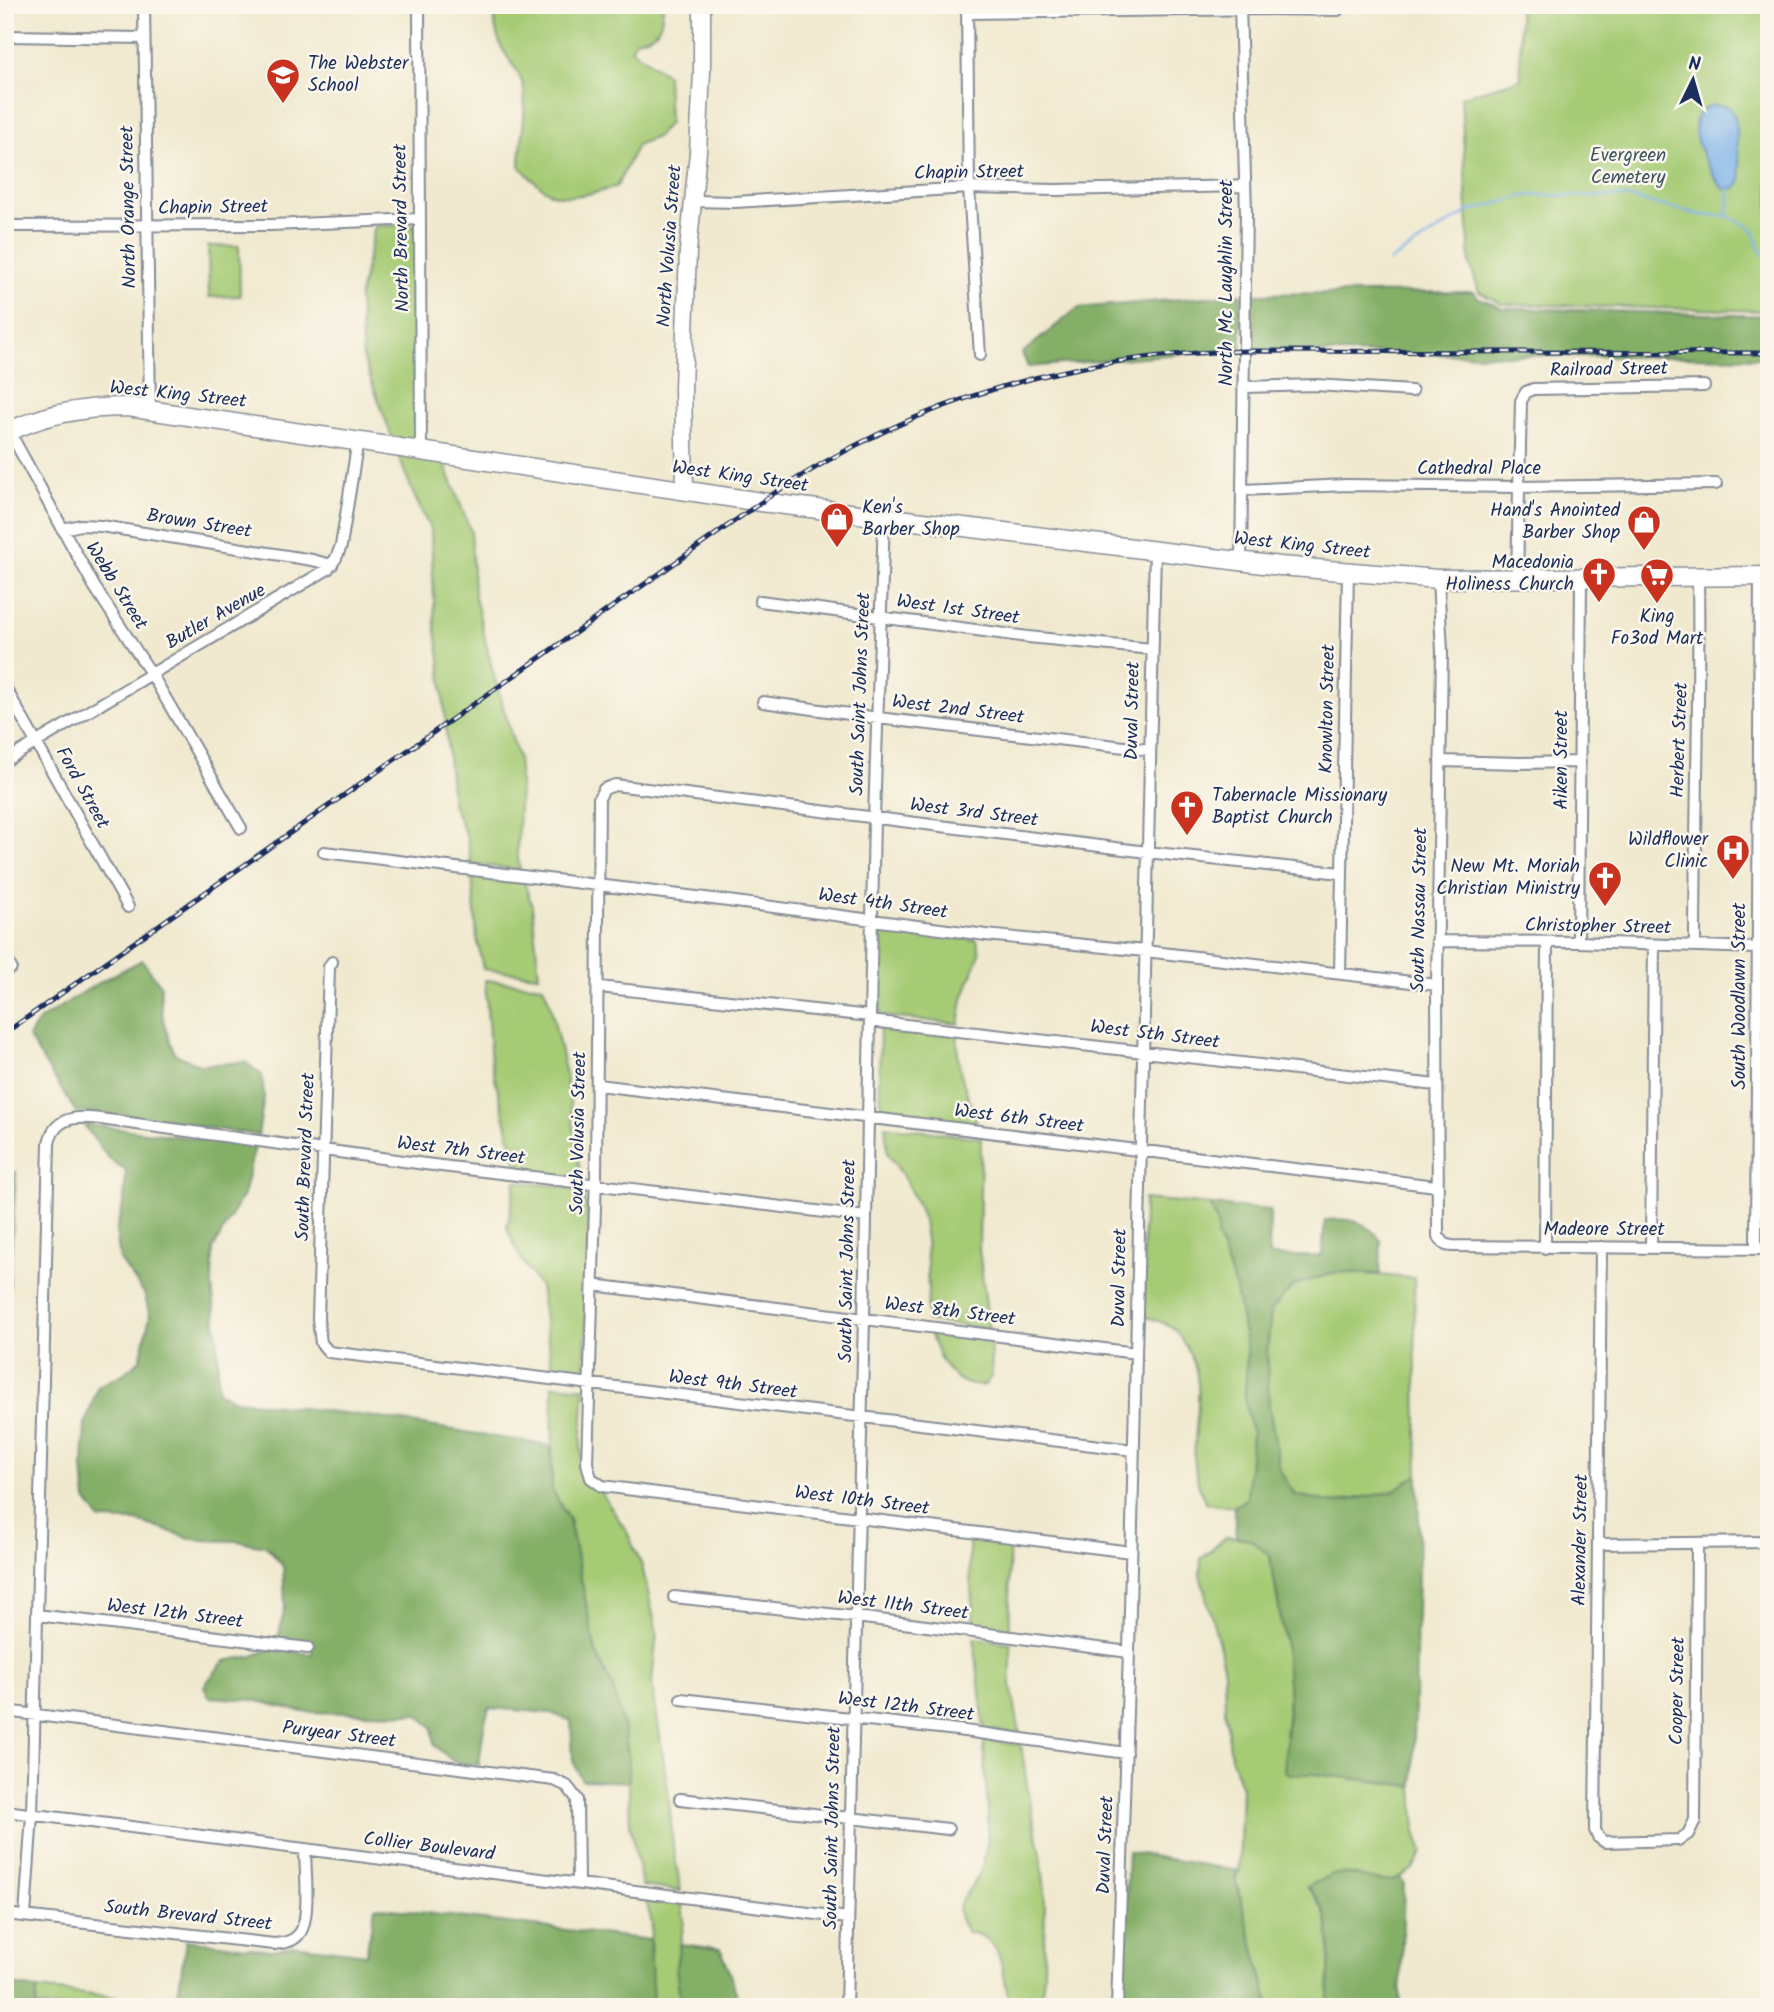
<svg xmlns="http://www.w3.org/2000/svg" width="1774" height="2012" viewBox="0 0 1774 2012" font-family="Kalam,sans-serif">
	<style>
		.green { fill: #a6cb75; stroke: #607d6a; stroke-width: 2 }
		.forest { fill: #84af66; stroke: #506f62; stroke-width: 2 }
		.water { fill: #7ab1e9; stroke: #4a70a4; stroke-width: 2 }
		.lines { fill: none; stroke-linecap: round; stroke-linejoin: round }
		.stream { stroke: #7ab1e9; stroke-width: 2.5 }
		.minor-casing { stroke: #868c96; stroke-width: 14 }
		.secondary-casing { stroke: #868c96; stroke-width: 19 }
		.primary-casing { stroke: #868c96; stroke-width: 21 }
		.minor { stroke: #fff; stroke-width: 10 }
		.secondary { stroke: #fff; stroke-width: 16 }
		.primary { stroke: #fff; stroke-width: 18 }
		.rail-casing { stroke: #1b2f5e; stroke-width: 5 }
		.rail { stroke: #fbf7ec; stroke-width: 2.5; stroke-dasharray: 8; stroke-linecap: butt }
		.labels { text-anchor: middle; dominant-baseline: central; stroke-width: 5; stroke-linejoin: round; paint-order: stroke }
		.poi-label { font-size: 19px; fill: #1b2f5e; stroke: #fbf7ec; text-anchor: end }
		.park-label { font-size: 19px; fill: #3e5664; stroke: #fbf7ec }
		.street-label { font-size: 19px; fill: #1b2f5e; stroke: #fbf7ec }
	</style>
	<rect width="100%" height="100%" fill="#fbf7ec"/>
	<filter id="ink" filterUnits="userSpaceOnUse"><feTurbulence type="fractalNoise" baseFrequency=".0143" numOctaves="2"/><feDisplacementMap in="SourceGraphic" scale="14" xChannelSelector="R" yChannelSelector="G"/><feConvolveMatrix kernelMatrix="1 2 1 2 8 2 1 2 1" color-interpolation-filters="sRGB"/></filter>
	<filter id="wash" filterUnits="userSpaceOnUse"><feTurbulence type="fractalNoise" baseFrequency=".00686" numOctaves="4" result="noise"/><feDisplacementMap in="SourceGraphic" scale="28" xChannelSelector="R" yChannelSelector="G"/><feGaussianBlur stdDeviation="1.57" result="paint"/><feColorMatrix in="noise" values="0 0 0 0 0 0 0 0 0 0 0 0 0 0 0 0 0 1.4 0 .05"/><feComposite in="paint" operator="in"/></filter>
	<g filter="url(#wash)">
		<rect width="100%" height="100%" fill="#f0e9cf"/>
		<path class="green" d="M493,5H659L663,8C661,30 658,35 636,40L631,49L667,75L669,123L658,136L637,145L617,186C602,192 566,201 550,193C539,187 529,176 520,167C520,142 528,108 523,86C520,71 509,61 502,48C497,37 492,17 493,5Z
			M1519,5H1769V311L1502,304L1479,292L1470,264L1461,97L1521,79Z
			M416,225L417,311L414,370L417,396V444L393,440L363,358L359,299L375,226Z
			M208,246H239L240,296L209,297Z
			M397,452L443,459L471,532L474,593L492,669L518,758L520,785L517,853L520,870L471,864L467,837L452,803L440,659L435,624L431,531L414,495Z
			M472,876L524,882L532,905L539,975L483,969L477,938Z
			M881,930L977,940L980,953L963,999L959,1024L880,1016Z
			M485,980L543,986L550,1003L566,1075L581,1178L518,1170L491,1063Z
			M880,1027L958,1035C955,1073 968,1091 978,1126L883,1115L879,1084Z
			M885,1126L981,1138L979,1249L989,1329L927,1321L928,1288L926,1240L922,1214L903,1176L888,1154Z
			M516,1181L583,1190L589,1224L585,1377L553,1374L540,1287L521,1259L507,1228Z
			M1144,1199L1211,1205L1217,1224V1235L1236,1289L1247,1351L1245,1401L1252,1434L1247,1498L1234,1507L1206,1503C1176,1448 1218,1395 1185,1345C1181,1339 1178,1331 1172,1327C1163,1322 1152,1319 1142,1315Z
			M1338,1272L1414,1278L1418,1475L1392,1492L1334,1503L1295,1495L1280,1471L1269,1406L1267,1353L1271,1310L1293,1285Z
			M930,1332L990,1340L992,1375L985,1385C952,1389 938,1359 930,1332Z
			M553,1385L585,1388L581,1448L584,1479L589,1486L600,1491L627,1532L642,1566L657,1632L652,1682L669,1798L673,1847L681,1891L642,1886L630,1825L628,1754L624,1730L613,1688L596,1653L569,1519L552,1490Z
			M969,1537L1009,1543L1010,1632L974,1627L969,1561Z
			M1226,1537L1250,1538L1270,1556L1285,1642L1289,1697L1285,1735L1315,1774L1413,1786L1416,1832L1423,1852L1413,1869L1392,1882L1372,1880L1350,1874L1307,1888C1340,1915 1327,1969 1328,2007H1270L1235,1878L1239,1871L1242,1788L1231,1757L1225,1710L1224,1672L1220,1647L1200,1575L1201,1559Z
			M974,1638L1011,1643V1685L1020,1734L984,1729Z
			M984,1740L1021,1745L1029,1799L1041,1854L1045,1892L1044,1976L1040,2007H1011C1001,1976 1008,1938 968,1932C947,1906 966,1897 979,1875C982,1870 983,1861 985,1855C993,1820 983,1776 984,1740Z
			M645,1897L682,1902L684,1922L676,1966L681,2007H653L649,1953L652,1923Z
			M37,1989L208,2007H36Z"/>
		<path class="forest" d="M1474,292L1477,297L1502,308L1769,316V358L1251,352V294Z
			M1241,294V352H1199L1028,367L1022,353L1078,308Z
			M142,960L161,986C159,1012 165,1030 175,1054L200,1065L245,1062L262,1075L264,1097L258,1135L123,1116L76,1112L28,1037L40,1020L98,983Z
			M83,1124L255,1146L243,1195L213,1249L212,1285L218,1341V1392L235,1400L368,1416L551,1446L552,1490L569,1519L596,1653L613,1688L624,1730L628,1754L629,1782L582,1780L573,1761L571,1721L551,1713L489,1708L484,1726L479,1765L454,1762L435,1746L432,1727L417,1714L304,1712L253,1700L209,1697L204,1686L224,1661L253,1656L271,1649L312,1654L313,1644L278,1639L285,1606L283,1566L266,1546L236,1541L196,1540L137,1521L101,1520L86,1500L83,1468L85,1424L98,1386L123,1374L140,1360L150,1316L144,1293L120,1260L116,1231L124,1201L126,1170L109,1159Z
			M5,1172H16L5,1354Z
			M1211,1205L1270,1210L1269,1256H1322L1325,1220C1349,1218 1367,1220 1381,1241L1380,1274L1338,1272L1294,1285L1271,1310L1267,1353L1269,1406L1280,1471L1295,1495L1334,1503L1391,1492L1418,1475L1419,1527L1413,1786L1316,1774H1290L1284,1771L1289,1697L1285,1642L1270,1556L1250,1539L1236,1537L1234,1507L1247,1498L1252,1434L1245,1401L1247,1351L1236,1289L1217,1235V1224Z
			M1128,1852L1239,1871L1235,1878L1270,2007H1122Z
			M1332,1874C1338,1874 1344,1873 1350,1874C1368,1876 1383,1887 1400,1877L1404,1885L1400,2007H1328C1327,1968 1341,1916 1307,1887Z
			M375,1907L650,1940L653,2007H208L177,2002L186,1940L273,1950L294,1945L366,1954Z
			M680,1944L720,1949C731,1967 731,1989 743,2007H681L676,1966Z
			M5,1984L37,1989L36,2007H5Z"/>
		<path class="water" d="M1713,105L1729,107L1735,117L1741,181L1735,188L1723,189C1711,172 1685,133 1699,114C1702,110 1708,107 1713,105Z"/>
		<g class="lines">
			<path class="stream" d="M1728,216L1729,189
				M1390,261L1467,212L1528,195L1626,197L1702,215L1728,216L1753,229L1759,248L1769,262
				M1768,381L1769,385"/>
		</g>
	</g>
	<g filter="url(#ink)">
		<g class="lines">
			<g class="minor-casing">
				<path id="minor" d="M144,5L150,409
					M419,5L421,450
					M967,5L969,188L980,355
					M1240,5L1246,213L1241,562
					M967,13L1267,9L1338,10
					M5,36L144,38
					M693,201L735,202L969,188L1056,190L1245,186
					M5,226L271,225L420,219
					M1245,387L1316,385L1412,391
					M8,429L94,586L152,675L241,828
					M1243,490L1346,485L1518,487L1716,484
					M62,529L81,525L101,526L312,560L332,565
					M1438,579L1442,651L1437,985L1438,1236L1446,1245L1452,1246L1769,1249
					M1517,579L1521,401L1526,392L1533,389L1704,386
					M760,601L1028,637L1152,649
					M5,687L128,907
					M763,702L878,718L1150,750
					M5,761L328,569L336,558L341,546L358,440
					M1440,761L1520,763L1580,762
					M324,852L705,898L986,935L1145,951L1437,985
					M1437,941L1578,942L1758,948
					M1578,942L1581,579
					M1695,946C1695,823 1700,700 1698,577
					M5,956L11,968
					M332,962L329,967L318,1319L321,1343L329,1352L1133,1450
					M1340,973L1348,572
					M599,987L870,1016
					M870,1021L1436,1085
					M598,1085L1436,1186
					M1601,1247L1595,1830L1598,1837L1605,1842L1679,1840L1688,1834L1695,1820L1697,1544
					M1651,1247L1654,945
					M1545,1248L1547,943
					M1756,1249L1760,576
					M593,1285L1136,1353
					M1599,1544L1769,1542
					M1131,1552L602,1486L591,1478L587,1463L596,1175L599,798L604,789L615,785L1147,852L1341,873
					M674,1597L856,1617L1129,1652
					M37,1615L308,1648
					M681,1699L957,1730L1126,1753
					M5,1711L554,1780L567,1786L577,1799L578,1883
					M680,1799L948,1829
					M5,1811L848,1918
					M5,1914L274,1944C283,1943 293,1942 299,1934C311,1920 305,1868 305,1849
					M25,1916L32,1814L49,1143C57,1107 94,1119 122,1122L425,1164L866,1217
					M846,2007L864,1319L874,818L884,517
					M1117,2007L1129,1652L1155,550"/>
			</g>
			<g class="secondary-casing">
				<path id="secondary" d="M685,490L683,388L688,251L698,152L702,72V5"/>
			</g>
			<g class="primary-casing">
				<path id="primary" d="M5,434C43,413 86,407 128,407L761,502L1280,566L1438,579L1769,576"/>
			</g>
			<use href="#minor" class="minor"/>
			<use href="#secondary" class="secondary"/>
			<use href="#primary" class="primary"/>
			<g class="rail-casing">
				<path id="rail" d="M5,1033L773,494C918,398 1073,354 1246,351L1769,353"/>
			</g>
			<use href="#rail" class="rail"/>
		</g>
	</g>
	<defs>
		<g id="school-pin" transform="scale(1.75)"><path d="M0 17L-7.5 6A9.5 9.5 0 1 1 7.5 6Z" fill="#c8321e" stroke="#fbf7ec"/><path d="M0-5L7-2L0 1L-7-2ZM-4 1L0 2.5L4 1V4Q0 6-4 4Z" fill="#fff"/></g>
		<g id="shop-pin" transform="scale(1.75)"><path d="M0 17L-7.5 6A9.5 9.5 0 1 1 7.5 6Z" fill="#c8321e" stroke="#fbf7ec"/><path d="M-5-2.5h2.3a2.7 3.5 0 0 1 5.4 0H5L5.5 6h-11ZM-1.5-2.5h3a1.5 2.3 0 0 0-3 0Z" fill="#fff"/></g>
		<g id="church-pin" transform="scale(1.75)"><path d="M0 17L-7.5 6A9.5 9.5 0 1 1 7.5 6Z" fill="#c8321e" stroke="#fbf7ec"/><path d="M-1.2-6h2.4v3.5h3.3v2.4h-3.3V6h-2.4V-.1h-3.3v-2.4h3.3Z" fill="#fff"/></g>
		<g id="supermarket-pin" transform="scale(1.75)"><path d="M0 17L-7.5 6A9.5 9.5 0 1 1 7.5 6Z" fill="#c8321e" stroke="#fbf7ec"/><path d="M-6-5.5h2.5l.6 2H6L4.5 2H-2.5L-4.4-4H-6ZM-1.5 3.2a1.3 1.3 0 1 0 .1 0ZM3 3.2a1.3 1.3 0 1 0 .1 0Z" fill="#fff"/></g>
		<g id="hospital-pin" transform="scale(1.75)"><path d="M0 17L-7.5 6A9.5 9.5 0 1 1 7.5 6Z" fill="#c8321e" stroke="#fbf7ec"/><path d="M-5-5h3v3.5h4V-5h3V5h-3V1.5h-4V5h-3Z" fill="#fff"/></g>
	</defs>
	<g fill-rule="evenodd">
		<use href="#school-pin" x="283" y="75"/>
		<use href="#shop-pin" x="837" y="519"/>
		<use href="#shop-pin" x="1644" y="522"/>
		<use href="#church-pin" x="1599" y="574"/>
		<use href="#supermarket-pin" x="1657" y="575"/>
		<use href="#church-pin" x="1187" y="807"/>
		<use href="#hospital-pin" x="1733" y="851"/>
		<use href="#church-pin" x="1605" y="878"/>
	</g>
	<g class="labels">
		<g class="poi-label">
			<text x="308" y="64" text-anchor="start">The Webster<tspan x="308" dy="22">School</tspan></text>
			<text x="862" y="508" text-anchor="start">Ken's<tspan x="862" dy="22">Barber Shop</tspan></text>
			<text x="1620" y="511">Hand's Anointed<tspan x="1620" dy="22">Barber Shop</tspan></text>
			<text x="1574" y="563">Macedonia<tspan x="1574" dy="22">Holiness Church</tspan></text>
			<text x="1657" y="617" text-anchor="middle">King<tspan x="1657" dy="22">Fo3od Mart</tspan></text>
			<text x="1212" y="796" text-anchor="start">Tabernacle Missionary<tspan x="1212" dy="22">Baptist Church</tspan></text>
			<text x="1708" y="840">Wildflower<tspan x="1708" dy="22">Clinic</tspan></text>
			<text x="1580" y="867">New Mt. Moriah<tspan x="1580" dy="22">Christian Ministry</tspan></text>
		</g>
		<g class="park-label">
			<text x="1628" y="156">Evergreen<tspan x="1628" dy="22">Cemetery</tspan></text>
		</g>
		<g class="street-label">
			<text transform="translate(969 173) rotate(-1)">Chapin Street</text>
			<text transform="translate(129 207) rotate(-91)">North Orange Street</text>
			<text transform="translate(213 208) rotate(-1)">Chapin Street</text>
			<text transform="translate(402 228) rotate(-91)">North Brevard Street</text>
			<text transform="translate(670 246) rotate(-86)">North Volusia Street</text>
			<text transform="translate(1227 283) rotate(-90)">North Mc Laughlin Street</text>
			<text transform="translate(1609 370) rotate(-1)">Railroad Street</text>
			<text transform="translate(178 395) rotate(6)">West King Street</text>
			<text x="1479" y="469">Cathedral Place</text>
			<text transform="translate(740 477) rotate(8)">West King Street</text>
			<text transform="translate(199 524) rotate(9)">Brown Street</text>
			<text transform="translate(1302 546) rotate(6)">West King Street</text>
			<text transform="translate(116 586) rotate(58)">Webb Street</text>
			<text transform="translate(958 610) rotate(8)">West 1st Street</text>
			<text transform="translate(216 617) rotate(-30)">Butler Avenue</text>
			<text transform="translate(861 694) rotate(-88)">South Saint Johns Street</text>
			<text transform="translate(1328 709) rotate(-89)">Knowlton Street</text>
			<text transform="translate(958 710) rotate(7)">West 2nd Street</text>
			<text transform="translate(1133 711) rotate(-89)">Duval Street</text>
			<text transform="translate(1680 740) rotate(-88)">Herbert Street</text>
			<text transform="translate(1562 760) rotate(-90)">Aiken Street</text>
			<text transform="translate(82 788) rotate(61)">Ford Street</text>
			<text transform="translate(974 813) rotate(7)">West 3rd Street</text>
			<text transform="translate(883 904) rotate(8)">West 4th Street</text>
			<text transform="translate(1420 910) rotate(-89)">South Nassau Street</text>
			<text transform="translate(1598 927) rotate(1)">Christopher Street</text>
			<text transform="translate(1740 996) rotate(-90)">South Woodlawn Street</text>
			<text transform="translate(1155 1035) rotate(7)">West 5th Street</text>
			<text transform="translate(1019 1119) rotate(7)">West 6th Street</text>
			<text transform="translate(579 1133) rotate(-89)">South Volusia Street</text>
			<text transform="translate(461 1151) rotate(7)">West 7th Street</text>
			<text transform="translate(306 1157) rotate(-88)">South Brevard Street</text>
			<text x="1604" y="1230">Madeore Street</text>
			<text transform="translate(848 1261) rotate(-89)">South Saint Johns Street</text>
			<text transform="translate(1120 1278) rotate(-89)">Duval Street</text>
			<text transform="translate(950 1312) rotate(7)">West 8th Street</text>
			<text transform="translate(733 1385) rotate(7)">West 9th Street</text>
			<text transform="translate(862 1501) rotate(7)">West 10th Street</text>
			<text transform="translate(1581 1540) rotate(-89)">Alexander Street</text>
			<text transform="translate(903 1606) rotate(7)">West 11th Street</text>
			<text transform="translate(175 1614) rotate(7)">West 12th Street</text>
			<text transform="translate(1678 1691) rotate(-89)">Cooper Street</text>
			<text transform="translate(906 1707) rotate(7)">West 12th Street</text>
			<text transform="translate(339 1735) rotate(7)">Puryear Street</text>
			<text transform="translate(833 1828) rotate(-89)">South Saint Johns Street</text>
			<text transform="translate(1106 1845) rotate(-88)">Duval Street</text>
			<text transform="translate(429 1847) rotate(7)">Collier Boulevard</text>
			<text transform="translate(188 1916) rotate(6)">South Brevard Street</text>
		</g>
	</g>
	<rect width="1774" height="2012" fill="none" stroke="#fbf7ec" stroke-width="28"/>
	<g transform="translate(1693 80) rotate(5)" stroke="#fbf7ec" stroke-width="5" paint-order="stroke">
	<path d="M0-5L12 26L0 18L-12 26Z" fill="#1b2f5e"/>
	<text y="-10" font-size="19" font-weight="bold" text-anchor="middle" fill="#1b2f5e">N</text>
	</g>
</svg>
